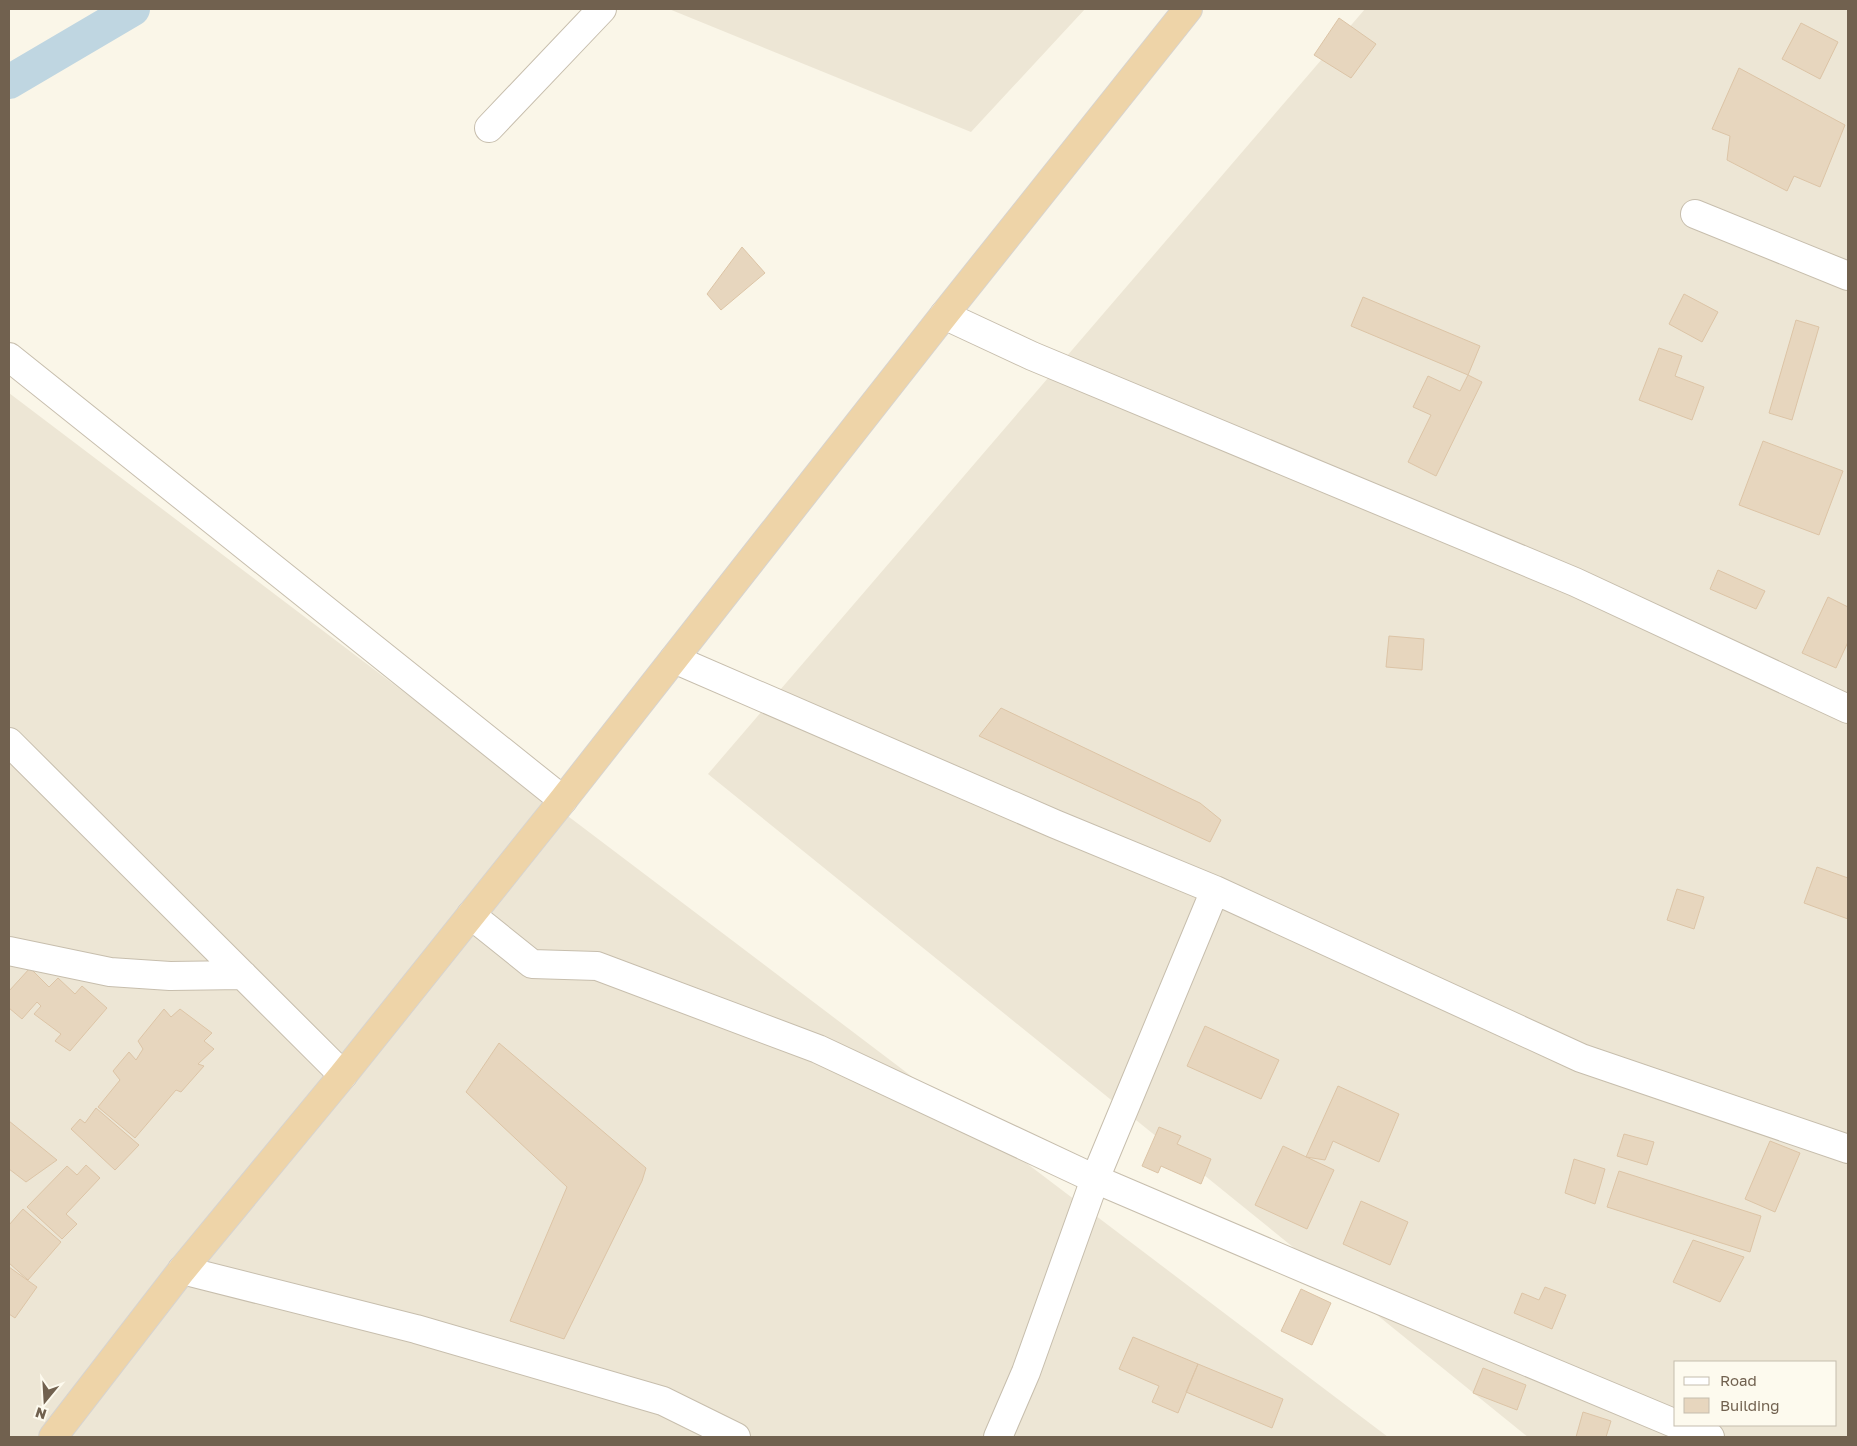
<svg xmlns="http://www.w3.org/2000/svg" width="1857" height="1446" viewBox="0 0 1857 1446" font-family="'Golos Text',sans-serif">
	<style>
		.residential { fill: #ede6d5; fill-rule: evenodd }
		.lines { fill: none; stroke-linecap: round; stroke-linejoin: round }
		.canal { stroke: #bfd6e1; stroke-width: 34 }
		.building { fill: #e7d6be; stroke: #dcc4a6 }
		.minor-casing { stroke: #c7bead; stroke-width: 30 }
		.trunk-casing { stroke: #d7d3ce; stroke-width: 30 }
		.minor { stroke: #fff; stroke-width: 28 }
		.trunk { stroke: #eed4a8; stroke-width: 28 }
	</style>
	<rect width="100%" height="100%" fill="#faf6e8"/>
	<path class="residential" d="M669,9H1085L971,132Z
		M1365,9H1848V1437H1528L708,774ZM1676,1362H1836V1425H1676Z
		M9,393L1388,1437H9Z"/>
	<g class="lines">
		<path class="canal" d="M9,82L133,9"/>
	</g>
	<path class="building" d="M1339,18L1376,44L1351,78L1314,55Z
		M1801,23L1838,42L1820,79L1782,59Z
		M1739,68L1845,125L1820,187L1794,176L1787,191L1727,160L1730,136L1712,129Z
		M742,247L765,273L721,310L707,294Z
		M1684,294L1718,312L1702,342L1669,324Z
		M1363,297L1480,346L1468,375L1351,326Z
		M1796,320L1819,327L1792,420L1769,413Z
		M1659,348L1682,356L1675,376L1704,387L1692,420L1639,400Z
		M1468,375L1482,382L1436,476L1408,462L1431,415L1413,407L1428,376L1460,391Z
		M1763,441L1843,471L1819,535L1739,505Z
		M1718,570L1765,591L1756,609L1710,589Z
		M1828,597L1848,607V642L1836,668L1802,653Z
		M1389,636L1424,639L1422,670L1386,667Z
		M1001,708L1200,803L1221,820L1210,842L979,736Z
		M1817,867L1848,878V919L1804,903Z
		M1677,889L1704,897L1694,929L1667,920Z
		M30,968L49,987L58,978L75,994L82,986L107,1008L70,1051L55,1041L61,1034L34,1014L41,1006L37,1002L22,1019L9,1008V991Z
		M164,1009L171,1017L180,1009L212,1033L204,1041L214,1049L198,1064L204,1066L181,1092L176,1090L135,1138L98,1107L120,1080L113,1071L129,1052L136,1060L143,1049L138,1041Z
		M1205,1026L1279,1060L1261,1099L1187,1066Z
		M499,1043L646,1168L642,1181L564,1339L510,1321L567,1187L466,1092Z
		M1338,1086L1399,1114L1379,1162L1333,1141L1325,1160L1306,1157Z
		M96,1108L139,1145L115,1170L71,1129L80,1119L85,1123Z
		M9,1121L57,1160L26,1182L9,1169Z
		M1159,1127L1181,1136L1177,1144L1211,1159L1201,1184L1161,1166L1158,1173L1142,1166Z
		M1624,1134L1654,1142L1647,1165L1617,1156Z
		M1770,1141L1800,1153L1775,1212L1745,1199Z
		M1283,1146L1334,1170L1307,1229L1255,1205Z
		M1574,1159L1605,1169L1595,1204L1565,1193Z
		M86,1165L100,1178L66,1214L77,1224L62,1239L27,1207L67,1166L77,1175Z
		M1619,1171L1761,1216L1750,1252L1607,1207Z
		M1361,1201L1408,1222L1390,1265L1343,1244Z
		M23,1209L61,1242L28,1280L9,1263V1225Z
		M1693,1240L1744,1257L1720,1302L1673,1282Z
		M9,1267L37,1287L15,1318L9,1314Z
		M1545,1287L1566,1295L1552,1329L1514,1313L1522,1293L1539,1300Z
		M1301,1289L1331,1303L1312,1345L1281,1331Z
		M1133,1337L1198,1364L1178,1413L1152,1402L1159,1386L1119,1369Z
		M1198,1364L1283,1399L1272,1428L1186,1392Z
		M1483,1368L1526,1385L1517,1410L1473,1393Z
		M1583,1412L1611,1421L1606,1437H1576Z"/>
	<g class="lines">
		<g class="minor-casing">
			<path id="minor" d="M489,128L602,9
				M1695,214L1848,276
				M944,315L1032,356L1575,582L1848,709
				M9,357L563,800
				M674,659L1055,824L1215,890L1581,1058L1848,1149
				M9,742L343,1075
				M471,915L532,964L597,966L818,1049L1095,1179L1315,1273L1676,1424
				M9,951L110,972L170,976L243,975
				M182,1270L416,1329L663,1401L736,1437
				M1678,1425L1710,1437
				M998,1437L1026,1372L1095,1179L1215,890"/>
		</g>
		<g class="trunk-casing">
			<path id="trunk" d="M53,1437L182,1270L343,1075L563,800L944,315L1188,9"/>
		</g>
		<use href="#minor" class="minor"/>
		<use href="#trunk" class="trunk"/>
	</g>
	<rect width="1857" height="1446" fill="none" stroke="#71614f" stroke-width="20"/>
	<rect x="1674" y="1361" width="162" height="65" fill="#fdfaee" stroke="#c5bdae"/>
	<rect x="1684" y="1377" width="25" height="8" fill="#ffffff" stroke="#c5bdae"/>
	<text x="1720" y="1386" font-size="15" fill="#71614f">Road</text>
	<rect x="1684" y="1398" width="25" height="15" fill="#e7d6be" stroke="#c5bdae"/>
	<text x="1720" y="1411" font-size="15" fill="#71614f">Building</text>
	<g transform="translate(45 1401) rotate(198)" stroke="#fdfaee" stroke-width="4" paint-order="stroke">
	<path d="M0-4L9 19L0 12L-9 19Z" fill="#71614f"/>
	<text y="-8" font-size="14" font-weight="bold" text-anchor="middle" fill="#71614f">N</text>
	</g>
</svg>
